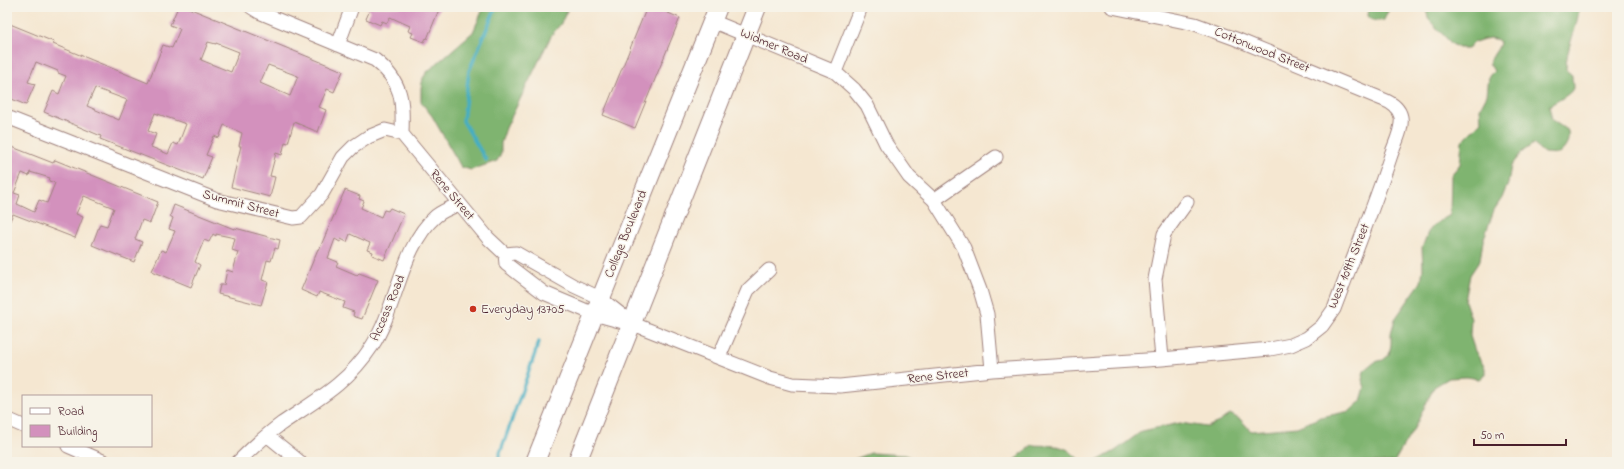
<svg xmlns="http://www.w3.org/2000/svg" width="1624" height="469" viewBox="0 0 1624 469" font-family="'Indie Flower',sans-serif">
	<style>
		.forest { fill: #7fb470; stroke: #646a4e }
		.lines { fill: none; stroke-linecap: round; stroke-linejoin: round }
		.stream { stroke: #44aec3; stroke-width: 3.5 }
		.building { fill: #d391bd; fill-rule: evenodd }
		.street-casing { stroke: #a0837e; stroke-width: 15 }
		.secondary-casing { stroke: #a0837e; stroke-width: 20 }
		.street { stroke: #fff; stroke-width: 13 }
		.secondary { stroke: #fff; stroke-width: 18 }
		.poi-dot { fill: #c8321e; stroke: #f7f3e8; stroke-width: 1.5 }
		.labels { text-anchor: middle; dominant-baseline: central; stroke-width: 3; stroke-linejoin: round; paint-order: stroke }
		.street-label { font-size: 13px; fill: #4a1f2b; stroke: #f7f3e8 }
		.poi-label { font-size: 13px; fill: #4a1f2b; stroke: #f7f3e8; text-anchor: start }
	</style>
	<rect width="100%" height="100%" fill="#f7f3e8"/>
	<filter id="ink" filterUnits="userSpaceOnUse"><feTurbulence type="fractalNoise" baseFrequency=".025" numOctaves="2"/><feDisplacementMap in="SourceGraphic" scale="8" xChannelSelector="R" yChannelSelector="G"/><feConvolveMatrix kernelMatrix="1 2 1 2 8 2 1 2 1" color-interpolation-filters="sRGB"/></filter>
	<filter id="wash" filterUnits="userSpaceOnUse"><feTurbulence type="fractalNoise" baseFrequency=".012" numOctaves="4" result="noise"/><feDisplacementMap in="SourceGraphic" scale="16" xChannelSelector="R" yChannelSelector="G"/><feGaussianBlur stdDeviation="0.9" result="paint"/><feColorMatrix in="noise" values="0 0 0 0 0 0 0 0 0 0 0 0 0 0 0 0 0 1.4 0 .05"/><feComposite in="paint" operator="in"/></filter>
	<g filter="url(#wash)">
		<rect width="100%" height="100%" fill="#f5e7d1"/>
		<path class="forest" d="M484,7H569L560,25L552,34L506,128L501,143V153L497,161L471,170L461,167L432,116L421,102V88L423,78L427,72L473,32Z
			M1369,7H1393L1388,11L1384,20C1377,22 1372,21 1368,16Z
			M1425,7H1579C1578,29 1565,49 1566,70L1572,75C1572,79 1573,85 1573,88C1571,95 1556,101 1549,106L1552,120L1568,131C1569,142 1567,147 1559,154L1544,153L1533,144L1522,152L1511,166L1508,183L1502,198L1494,210L1483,241L1480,260L1470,275L1465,301L1471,319L1470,336L1475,351L1485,368V375L1479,379L1466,377L1449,378L1434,387L1416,425L1394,462H1095L1115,451L1142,431L1180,423L1207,427L1219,422L1230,414L1241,420L1251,431L1297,427L1321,417L1350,411L1361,401L1365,387L1362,380L1364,371L1375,362L1383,360L1389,355L1391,344V333L1395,319L1421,282L1423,269L1422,248L1428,232L1435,224L1450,215L1451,175L1460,164L1462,141L1481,122L1480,108L1487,95L1489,76L1494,71L1489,63C1492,55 1498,51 1500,43L1498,40L1491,38L1484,39L1475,42L1468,48H1459L1452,44L1429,20Z
			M1032,445C1043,446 1056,444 1066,449C1073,452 1076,459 1084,462H1012Z
			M871,453L906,455L918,462H847Z"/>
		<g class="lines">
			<path class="stream" d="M486,160L463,121L469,71L496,7
				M497,462L539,342"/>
		</g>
		<g id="blocks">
			<path class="building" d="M178,7H186L343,71L334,92L327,89L319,107L326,110L318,132L294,122L288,143L285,142L282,155L276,153L270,176L275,177L270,197L231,187L241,146H239L242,133L224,125L219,138L214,136L206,155L212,157L203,179L100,139L101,136L44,112L53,91L59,94L66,76L58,73V71L36,62L28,82L35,84L26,105L7,97V31L10,24L54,42L53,44L148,83L163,45L172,48L180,29L170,25ZM208,42L216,44V43L239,52L231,72L201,60ZM268,65L298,76L290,96L260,83ZM95,88L127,100L119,120L87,106ZM155,113L186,124L178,145L173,143L168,154L151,147L156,134L148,131Z
				M365,7H440L427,39L426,38L424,42L411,37L413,33L408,31L410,26L390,17L387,23L382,21L380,25L366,19L370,10Z
				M647,7H654L680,18L635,128L603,115Z
				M7,145L53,163L55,160L158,202L150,223L142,220L135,239L142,242L134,262L92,245L100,224L107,226L114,208L84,196L76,214L83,217L75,238L13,214L7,227ZM30,172L50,178L49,181L55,183L47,203L39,200L34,212L17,204L20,195L14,193L22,173L29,176Z
				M345,190L360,196L359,199L364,201L361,208L381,217L384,210L388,211L390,208L404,214L384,260L372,255L373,252L367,250L370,243L350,234L347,242L341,239L340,242L335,239L328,258L338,262L336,266L357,275L359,273L378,280L362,319L353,316L354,312L343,308L345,302L319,292L317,297L301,290L318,249L319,250Z
				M174,205L234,229L235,228L280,240L278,249L275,248L271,261L267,260L262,280L268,282L261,305L218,294L220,285H224L227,270L233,272L238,252L232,250L235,238L216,234V236L213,234L209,242L204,240L195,262L200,265L191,287L152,271L161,250L166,252L175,231L169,229L173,218L170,216Z"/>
		</g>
	</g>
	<g filter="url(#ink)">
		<use href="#blocks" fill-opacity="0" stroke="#a0837e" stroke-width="1"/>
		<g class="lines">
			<g class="street-casing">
				<path id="street" d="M251,7L259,12L375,60C403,82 403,101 402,134
					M861,7L835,72L854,89L867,105L886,144L909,177L934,200L964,248L980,290L987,314L992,370
					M712,21L835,72
					M338,45L352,7
					M7,117L217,200L293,218L301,217L322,194L343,157L353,147L368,137L385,130L402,134
					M402,134L488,238L505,254L506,264L544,293L594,314L641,327L770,378L792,384L840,386L992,370L1162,359L1270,349L1291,345L1307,338L1322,326L1334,309C1353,258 1374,207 1391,155C1395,143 1403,129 1401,117C1399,107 1390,102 1382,99L1236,39L1195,24L1112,7
					M934,200L996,157
					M505,254L516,253L574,286L600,298L628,320
					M719,357L748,290L769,270
					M1162,359L1155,279L1164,234L1187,202
					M7,419L23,426
					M268,436L300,462
					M68,446L105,462
					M238,462C251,449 266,435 281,424C318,399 347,384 372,346C397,308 401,246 436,216C442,211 452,207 460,204"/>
			</g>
			<g class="secondary-casing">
				<path id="secondary" d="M535,462L718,7
					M577,462L757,7"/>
			</g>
			<use href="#street" class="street"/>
			<use href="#secondary" class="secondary"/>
		</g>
	</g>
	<circle class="poi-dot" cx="473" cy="309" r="4"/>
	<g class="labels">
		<g class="street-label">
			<text transform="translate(774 46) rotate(23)">Widmer Road</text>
			<text transform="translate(1262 50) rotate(22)">Cottonwood Street</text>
			<text transform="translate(452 195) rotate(50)">Rene Street</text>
			<text transform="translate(241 204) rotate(15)">Summit Street</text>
			<text transform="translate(626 234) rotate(-68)">College Boulevard</text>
			<text transform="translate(1349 266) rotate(-68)">West 109th Street</text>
			<text transform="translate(388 308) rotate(-67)">Access Road</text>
			<text transform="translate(938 376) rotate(-6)">Rene Street</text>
		</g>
		<g class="poi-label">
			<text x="481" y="309">Everyday 13705</text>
		</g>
	</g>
	<rect width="1624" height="469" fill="none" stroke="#f7f3e8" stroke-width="24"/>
	<rect x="22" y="395" width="130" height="52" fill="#f7f3e8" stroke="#b29e9c"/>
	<rect x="30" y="408" width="20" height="6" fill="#ffffff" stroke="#b29e9c"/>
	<text x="58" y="415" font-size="12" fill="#4a1f2b">Road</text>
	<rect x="30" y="425" width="20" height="12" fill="#d391bd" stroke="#b29e9c"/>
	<text x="58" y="435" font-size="12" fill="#4a1f2b">Building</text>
	<path d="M1474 439v6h92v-6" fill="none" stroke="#4a1f2b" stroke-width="2"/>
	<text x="1480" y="439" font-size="12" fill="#4a1f2b" stroke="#f7f3e8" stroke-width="3" paint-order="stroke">50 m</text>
</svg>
